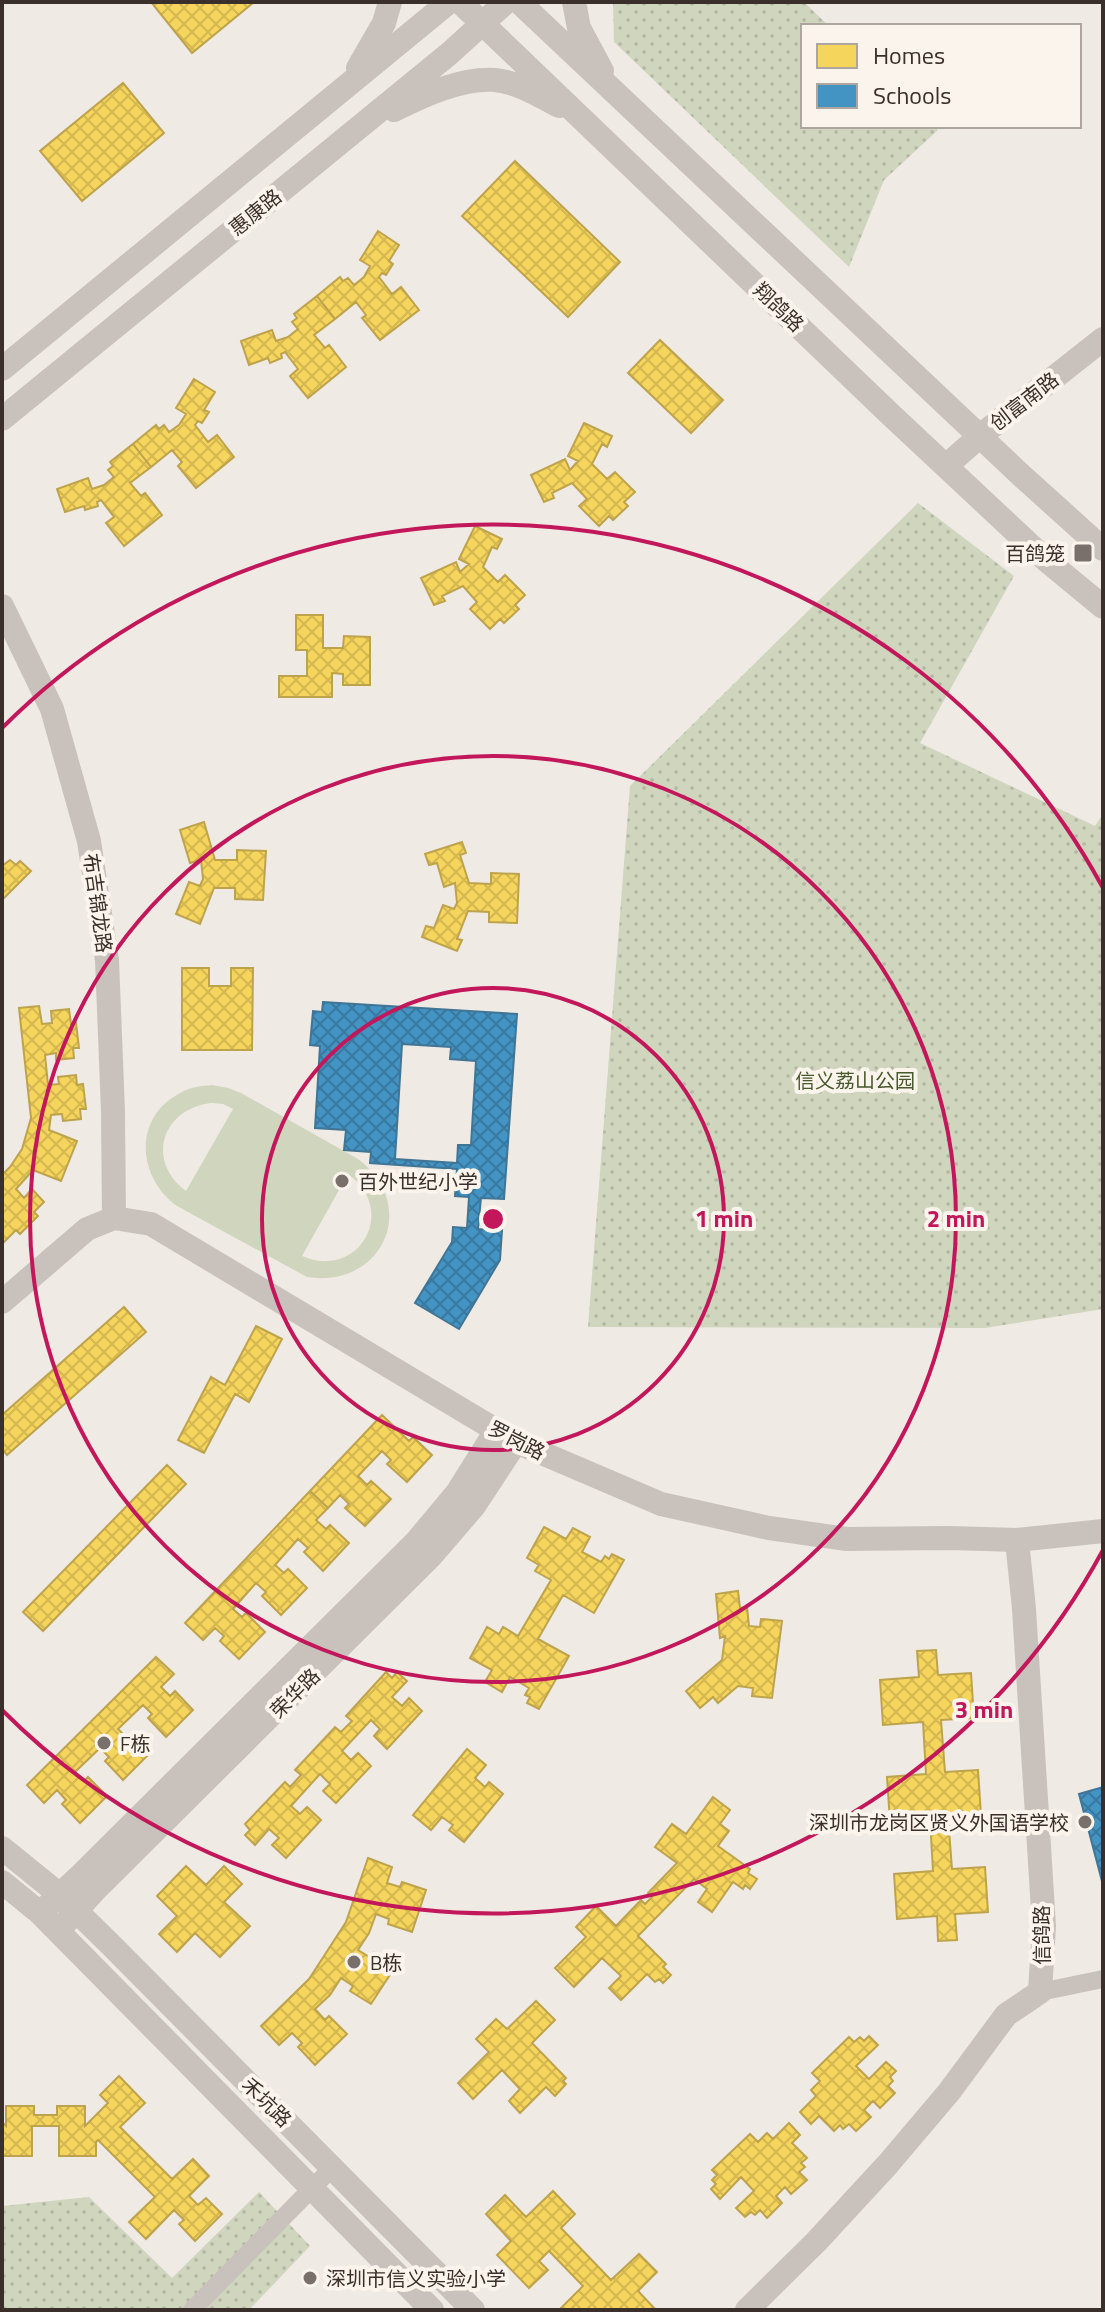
<svg xmlns="http://www.w3.org/2000/svg" width="1105" height="2312" viewBox="0 0 1105 2312" font-family="'Titillium Web','Noto Sans SC',sans-serif">
	<style>
		.green { fill: url(#green-dots) }
		.pitch { fill: #d0d5be; fill-rule: evenodd }
		.homes { fill: url(#homes-cross-hatch); stroke: #bea34d; stroke-width: 2 }
		.schools { fill: url(#schools-cross-hatch); stroke: #407595; stroke-width: 2; fill-rule: evenodd }
		.lines { fill: none; stroke-linecap: round; stroke-linejoin: round }
		.minor { stroke: #c9c2bc; stroke-width: 18 }
		.tertiary { stroke: #c9c2bc; stroke-width: 24 }
		.ring { fill: none; stroke: #c2185b; stroke-width: 4 }
		.poi-dot { fill: #79706b; stroke: #fbf4ec; stroke-width: 3 }
		.labels { text-anchor: middle; dominant-baseline: central; stroke-width: 8; stroke-linejoin: round; paint-order: stroke }
		.street-label { font-size: 20px; fill: #3a2f2a; stroke: #fbf4ec }
		.poi-label { font-size: 20px; fill: #3a2f2a; stroke: #fbf4ec; text-anchor: start }
		.park-label { font-size: 20px; fill: #47592d; stroke: #fbf4ec }
		.centre { fill: #c2185b; stroke: #fbf4ec; stroke-width: 4 }
		.ring-label { font-size: 24px; text-anchor: middle; font-weight: bold; fill: #c2185b; stroke: #fbf4ec; stroke-width: 8; stroke-linejoin: round; paint-order: stroke }
	</style>
	<defs>
		<pattern id="green-dots" width="8" height="8" patternUnits="userSpaceOnUse" patternTransform="scale(2)"><rect width="8" height="8" fill="#d0d5be"/><path d="M2 2h.1M6 6h.1" fill="none" stroke="#b3b7a3" stroke-width="1.8" stroke-linecap="round"/></pattern>
		<pattern id="homes-cross-hatch" width="8" height="8" patternUnits="userSpaceOnUse" patternTransform="scale(2)"><rect width="8" height="8" fill="#f6d55c"/><path d="M0 0l8 8M0 8l8-8" fill="none" stroke="#d4b750"/></pattern>
		<pattern id="schools-cross-hatch" width="8" height="8" patternUnits="userSpaceOnUse" patternTransform="scale(2)"><rect width="8" height="8" fill="#4393c3"/><path d="M0 0l8 8M0 8l8-8" fill="none" stroke="#39789f"/></pattern>
	</defs>
	<rect width="100%" height="100%" fill="#efeae4"/>
	<path class="green" d="M613,2H804L829,26H803V126H933L938,130L884,180L849,267L614,42Z
		M918,503L1014,576L920,743L1095,826L1103,814V1309L985,1328L588,1327L630,786Z
		M259,2192L310,2246L249,2310H2V2206L89,2197L172,2278Z"/>
	<path class="pitch" d="M212,1085L228,1088L241,1093L358,1159C420,1205 383,1289 307,1277L177,1206C136,1176 133,1116 182,1092C191,1087 202,1086 212,1085ZM212,1103L223,1104L233,1109L186,1191C145,1161 162,1108 212,1103ZM348,1174C399,1210 359,1281 302,1256Z"/>
	<path class="homes" d="M151,2H254L192,53Z
		M123,83L164,133L82,201L40,151Z
		M515,161L620,262L568,317L462,216Z
		M378,231L399,245L389,261L393,264L386,275L382,273L379,277L392,294L401,287L419,310L380,340L362,318L366,315L356,302L335,319L317,296L340,277L343,281L348,278L354,285L364,277L370,266L360,260Z
		M317,296L335,319L314,335L325,348L329,345L346,367L308,398L290,376L298,369L285,352L281,354L282,358L270,363L268,358L249,365L241,341L272,330L276,341L288,337L298,329L292,322L297,318L294,314Z
		M660,340L723,400L691,433L628,373Z
		M194,379L215,392L204,410L209,412L202,423L198,421L195,425L208,442L217,435L234,457L196,488L178,466L182,462L172,450L151,467L133,444L156,425L159,429L164,425L169,432L179,425L186,414L176,408Z
		M584,423L612,436L607,447L602,444L592,464L607,479L615,472L635,492L624,502L628,506L613,520L609,516L599,526L579,506L587,499L572,483L552,493L554,498L544,502L531,475L565,459L570,470L578,461L568,456Z
		M133,444L151,467L130,483L141,496L145,493L162,515L124,546L106,523L114,517L101,500L97,502L98,506L85,510L84,506L65,512L57,489L88,478L92,489L104,485L114,477L108,470L113,466L110,462Z
		M475,526L502,539L497,549L492,547L483,567L498,582L505,575L525,595L515,605L519,609L504,623L500,619L490,629L470,609L477,602L463,586L442,596L445,601L434,605L421,578L456,562L460,572L469,564L459,559Z
		M296,615H323V648H343L344,636L370,637V685H343V674L332,673V697H279V676H307V650H296Z
		M204,822L215,860H237V850L266,851L263,900L235,899V888H214L200,924L176,914L189,882L200,886L203,879L201,860L190,863L180,830Z
		M462,842L466,853L460,855L469,883L491,884V873L519,874L517,923L489,922V912L468,911L457,939L462,940L457,951L422,937L426,926L434,928L443,905L454,909L457,903L455,883L444,887L437,863L429,865L425,854Z
		M10,860L16,865L20,861L31,871L2,900V866Z
		M182,968H209V986H231V968H253L252,1050H182Z
		M39,1006L42,1024L52,1023L51,1011L69,1009L71,1024L76,1023L79,1048H73L74,1058L56,1060V1053L45,1055L48,1085L59,1084L58,1077L76,1075L77,1085L83,1084L86,1109H80L81,1119L63,1121L62,1114L51,1115L49,1130L77,1141L61,1181L33,1170L16,1189L24,1198L32,1189L44,1202L34,1212L38,1216L20,1234L16,1230L2,1244V1175L10,1167L22,1149L31,1118L19,1008Z
		M124,1307L146,1332L7,1455L2,1449V1415Z
		M256,1326L282,1339L249,1402L235,1394L204,1453L178,1440L211,1377L225,1385Z
		M382,1415L409,1441L413,1437L432,1455L407,1482L387,1464L391,1460L382,1451L358,1476L367,1485L371,1481L391,1499L365,1526L345,1508L349,1504L340,1495L328,1508L310,1491Z
		M167,1465L186,1484L43,1631L23,1612Z
		M310,1491L328,1508L316,1520L326,1529L330,1525L349,1543L323,1571L304,1552L308,1548L298,1539L275,1565L284,1573L288,1569L307,1588L281,1615L262,1596L266,1592L256,1583L233,1609L242,1617L246,1613L265,1632L239,1659L220,1641L224,1636L215,1628L203,1640L185,1623Z
		M544,1527L566,1539L573,1528L590,1537L582,1552L601,1562L605,1556L609,1559L612,1554L624,1560L594,1613L563,1595L538,1639L569,1656L539,1709L527,1703L530,1697L525,1695L529,1688L510,1677L502,1692L485,1682L492,1670L470,1658L487,1627L499,1634L503,1627L518,1636L551,1580L535,1571L539,1565L527,1558Z
		M738,1591L740,1608L747,1607L749,1626L760,1627L761,1619L782,1621L772,1698L752,1696L753,1688L738,1686L718,1703L713,1697L700,1708L686,1691L722,1660L725,1636L720,1638L716,1594Z
		M936,1650L938,1675L971,1673L974,1718L941,1720L945,1772L978,1770L981,1815L948,1817L952,1869L985,1867L988,1912L955,1914L957,1940L938,1941L937,1916L897,1919L894,1874L933,1871L930,1819L890,1822L887,1777L926,1774L923,1722L883,1725L880,1680L919,1677L917,1651Z
		M156,1657L174,1674L161,1687L170,1696L175,1691L193,1710L166,1737L148,1718L152,1714L143,1705L118,1729L127,1738L131,1735L150,1753L123,1780L105,1761L109,1757L100,1748L75,1772L84,1781L88,1777L107,1796L80,1823L62,1804L66,1800L57,1790L44,1803L27,1785Z
		M386,1672L392,1678L397,1672L407,1681L392,1697L402,1706L409,1698L422,1711L387,1749L374,1736L380,1729L371,1720L342,1751L351,1760L358,1753L371,1766L336,1803L323,1791L330,1784L320,1774L291,1806L300,1814L307,1807L321,1820L286,1858L272,1845L279,1838L269,1829L255,1845L245,1835L250,1830L245,1824L285,1782L290,1787L301,1775L295,1770L335,1727L341,1732L352,1721L346,1716Z
		M467,1749L486,1765L475,1778L485,1787L489,1782L503,1794L464,1842L449,1830L453,1825L442,1817L431,1830L413,1815Z
		M713,1797L730,1810L720,1824L729,1831L718,1846L750,1869L748,1873L757,1879L750,1889L745,1885L743,1889L733,1882L712,1912L698,1902L707,1889L694,1879L638,1936L666,1964L663,1967L671,1975L663,1983L659,1979L655,1982L647,1974L621,2000L609,1988L621,1976L602,1958L574,1987L555,1968L586,1937L576,1927L596,1906L616,1926L641,1900L645,1904L652,1897L648,1893L677,1863L655,1847L672,1824L686,1834Z
		M368,1858L392,1867L387,1883L400,1887L402,1882L426,1890L412,1932L388,1924L389,1919L376,1914L369,1933L358,1950L371,1958L374,1953L395,1967L371,2004L350,1991L353,1986L341,1978L330,1995L315,2009L325,2020L329,2016L347,2034L315,2065L298,2047L302,2043L292,2033L279,2045L261,2026L309,1979L346,1922Z
		M186,1866L206,1885L224,1866L242,1884L224,1902L250,1926L220,1957L195,1933L177,1952L159,1934L177,1916L157,1896Z
		M536,2001L555,2020L532,2043L566,2078L563,2081L566,2084L555,2096L546,2087L520,2113L509,2101L520,2089L502,2070L473,2099L458,2083L489,2052L476,2039L496,2019L507,2029Z
		M869,2036L878,2045L856,2066L869,2079L886,2062L896,2071L890,2077L893,2081L888,2086L895,2093L880,2108L873,2101L864,2110L871,2117L856,2131L849,2124L843,2129L840,2125L834,2131L819,2116L811,2124L800,2112L816,2096L811,2090L820,2081L812,2073L849,2037L854,2042L860,2037L864,2041Z
		M119,2076L145,2103L120,2127L172,2179L193,2159L209,2176L189,2196L198,2205L206,2198L222,2214L195,2241L179,2224L184,2220L174,2210L146,2239L129,2222L155,2197L98,2140L96,2142V2156H59V2126H32V2156H2V2122L6,2126V2106H34V2115H57V2106H85V2126L108,2103L100,2095Z
		M789,2123L800,2135L792,2143L807,2158L801,2163L805,2167L799,2172L807,2180L791,2194L785,2187L776,2196L782,2203L767,2218L760,2210L755,2215L751,2212L745,2217L736,2208L754,2191L741,2177L720,2199L711,2189L716,2184L712,2180L717,2175L712,2170L750,2134L758,2142L767,2133L773,2139Z
		M553,2191L575,2214L561,2228L611,2280L639,2254L657,2272L638,2291L656,2310H559L583,2286L549,2251L539,2261L548,2270L529,2288L497,2255L511,2241L486,2214L505,2195L526,2217Z"/>
	<path class="schools" d="M323,1002L517,1014L504,1199L481,1198L478,1229L502,1230L500,1260L459,1329L415,1303L452,1242L453,1227L467,1228L469,1197L455,1196L457,1169L370,1163L371,1152L344,1150L346,1130L315,1128L320,1046L310,1045L313,1011L322,1012ZM402,1044L451,1047L450,1059L476,1061L471,1145H458L457,1163L395,1159Z
		M1103,1787V1885L1079,1794Z"/>
	<g class="lines">
		<path class="minor" d="M1040,1992L1103,1979
			M192,2310L332,2168"/>
		<path class="tertiary" d="M460,2L891,415L1046,560L1103,607
			M519,2L1023,477L1103,549
			M574,2L579,28L602,71
			M358,68L384,23L390,2
			M394,110C424,95 461,78 495,80C517,82 540,96 559,106
			M2,369L449,2
			M2,419L450,53L506,2
			M946,466L980,436L1103,339
			M2,606L52,709L89,841L107,960L113,1111L114,1218
			M2,1302L87,1229L114,1218L151,1224L516,1442L661,1504L769,1528L847,1539L949,1538L1017,1540L1103,1531
			M2,1848L60,1895L113,1947L473,2310
			M2,1882L40,1913L432,2310
			M40,1913L81,1875L416,1542L457,1493L496,1431
			M58,1931L95,1890L431,1556L474,1506L516,1442
			M747,2310L816,2242L888,2164L949,2092L1006,2015L1040,1992L1044,1926L1024,1609L1017,1540"/>
	</g>
	<g class="ring">
		<circle cx="493" cy="1219" r="231"/>
		<circle cx="493" cy="1219" r="463"/>
		<path d="M1103 1550A694 694 0 0 1 2 1710M2 728A694 694 0 0 1 1103 888"/>
	</g>
	<g class="poi-dot">
		<rect x="1073" y="543" width="20" height="20" rx="4"/>
		<circle cx="342" cy="1181" r="8"/>
		<circle cx="104" cy="1743" r="8"/>
		<circle cx="1085" cy="1822" r="8"/>
		<circle cx="354" cy="1962" r="8"/>
		<circle cx="310" cy="2278" r="8"/>
	</g>
	<g class="labels">
		<g class="street-label">
			<text transform="translate(255 212) rotate(-39)">惠康路</text>
			<text transform="translate(779 307) rotate(44)">翔鸽路</text>
			<text transform="translate(1024 401) rotate(-38)">创富南路</text>
			<text transform="translate(98 903) rotate(82)">布吉锦龙路</text>
			<text transform="translate(517 1440) rotate(27)">罗岗路</text>
			<text transform="translate(295 1693) rotate(-45)">荣华路</text>
			<text transform="translate(1041 1935) rotate(-90)">信鸽路</text>
			<text transform="translate(267 2102) rotate(45)">禾坑路</text>
		</g>
		<g class="poi-label">
			<text x="1065" y="553" text-anchor="end">百鸽笼</text>
			<text x="358" y="1181">百外世纪小学</text>
			<text x="120" y="1743">F栋</text>
			<text x="1069" y="1822" text-anchor="end">深圳市龙岗区贤义外国语学校</text>
			<text x="370" y="1962">B栋</text>
			<text x="326" y="2278">深圳市信义实验小学</text>
		</g>
		<g class="park-label">
			<text x="855" y="1080">信义荔山公园</text>
		</g>
	</g>
	<circle cx="493" cy="1219" r="12" class="centre"/>
	<g class="ring-label">
		<text x="724" y="1227">1 min</text>
		<text x="956" y="1227">2 min</text>
		<text x="984" y="1718">3 min</text>
	</g>
	<rect width="1105" height="2312" fill="none" stroke="#3a2f2a" stroke-width="8"/>
	<rect x="801" y="24" width="280" height="104" fill="#fbf4ec" stroke="#aea59e" stroke-width="2"/>
	<rect x="817" y="44" width="40" height="24" fill="#f6d55c" stroke="#aea59e" stroke-width="2"/>
	<text x="873" y="64" font-size="24" fill="#3a2f2a">Homes</text>
	<rect x="817" y="84" width="40" height="24" fill="#4393c3" stroke="#aea59e" stroke-width="2"/>
	<text x="873" y="104" font-size="24" fill="#3a2f2a">Schools</text>
</svg>
